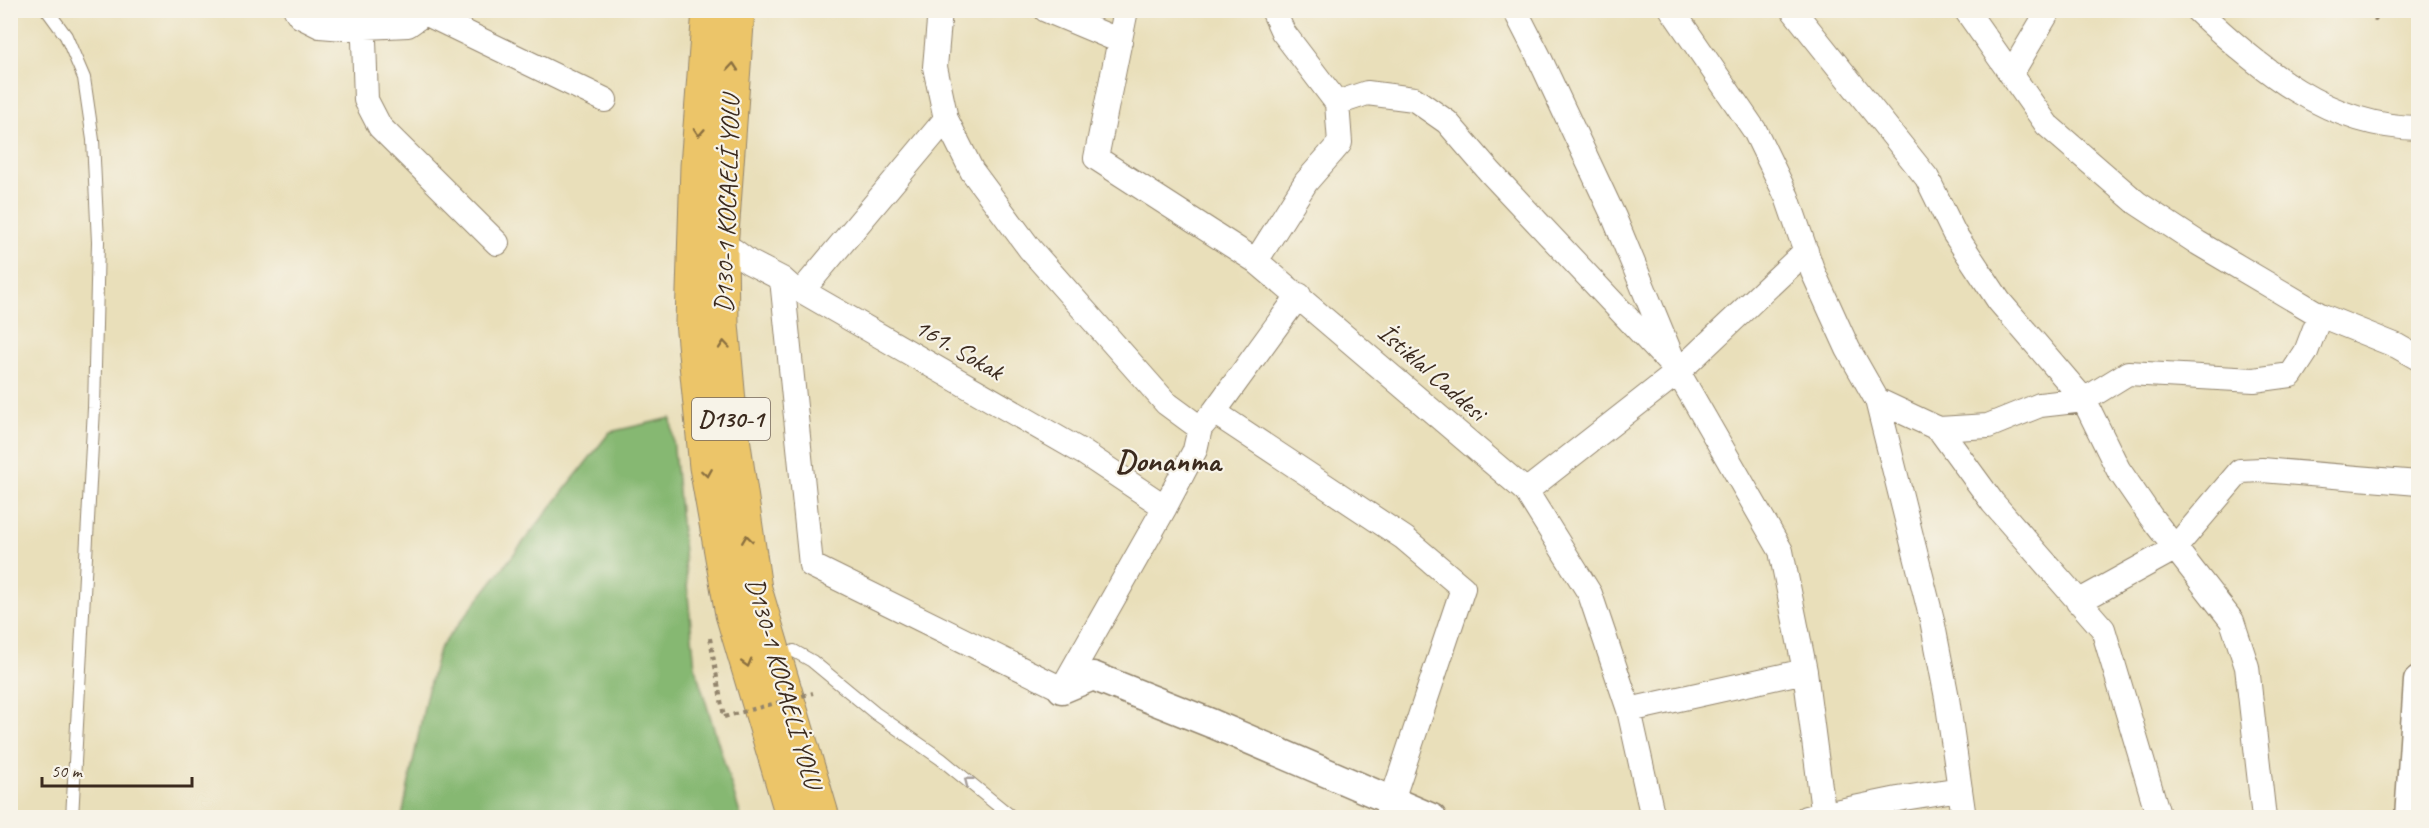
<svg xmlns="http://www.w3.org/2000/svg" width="2429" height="828" viewBox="0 0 2429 828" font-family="Caveat,sans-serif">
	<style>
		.forest { fill: #86b872; stroke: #607148; stroke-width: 1.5 }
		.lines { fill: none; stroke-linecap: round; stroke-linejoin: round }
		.service-casing { stroke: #92846c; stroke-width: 14 }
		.minor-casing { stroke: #92846c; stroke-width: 26 }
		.tertiary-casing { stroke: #92846c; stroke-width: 31 }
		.trunk-casing { stroke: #92846c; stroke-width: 35 }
		.path { stroke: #92846c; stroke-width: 4; stroke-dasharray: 4.5 4.5; stroke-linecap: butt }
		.service { stroke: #fff; stroke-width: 12 }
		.minor { stroke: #fff; stroke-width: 24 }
		.tertiary { stroke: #fff; stroke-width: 28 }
		.trunk { stroke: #ecc569; stroke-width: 33 }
		.path-bridge { stroke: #92846c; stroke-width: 4; stroke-dasharray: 4.5 4.5; stroke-linecap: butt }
		.oneway { stroke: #8b7040 }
		.oneway2 { stroke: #a79f9a }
		.labels { text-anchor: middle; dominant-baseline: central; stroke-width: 4.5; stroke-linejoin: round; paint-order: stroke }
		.shield { fill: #f7f3e8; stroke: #73665b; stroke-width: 1.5 }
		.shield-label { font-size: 24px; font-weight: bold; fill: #3b2a1e }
		.street-label { font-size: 26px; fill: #3b2a1e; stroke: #f7f3e8 }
		.district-label { font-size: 32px; font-weight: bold; fill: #3b2a1e; stroke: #f7f3e8 }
	</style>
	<rect width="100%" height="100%" fill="#f7f3e8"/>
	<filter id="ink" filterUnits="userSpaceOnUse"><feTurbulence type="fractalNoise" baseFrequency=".0167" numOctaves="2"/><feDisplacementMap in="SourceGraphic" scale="12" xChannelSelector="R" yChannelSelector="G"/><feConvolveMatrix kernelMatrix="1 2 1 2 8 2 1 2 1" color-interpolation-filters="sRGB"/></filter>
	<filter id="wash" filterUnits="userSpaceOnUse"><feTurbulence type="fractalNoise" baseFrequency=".008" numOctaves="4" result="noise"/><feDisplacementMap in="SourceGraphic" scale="24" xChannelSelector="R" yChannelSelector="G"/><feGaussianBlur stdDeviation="1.35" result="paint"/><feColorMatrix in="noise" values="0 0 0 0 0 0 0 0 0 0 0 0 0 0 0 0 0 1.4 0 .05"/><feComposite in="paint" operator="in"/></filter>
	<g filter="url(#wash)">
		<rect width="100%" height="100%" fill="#e9dfba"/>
		<path class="forest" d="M671,418L695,667L741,817H402L426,697L439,649L610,432Z"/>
	</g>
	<g filter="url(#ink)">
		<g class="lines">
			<g class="service-casing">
				<path id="service" d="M47,10L66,36L84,78L93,140L98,242L94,408L72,818
					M794,651L812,661L875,713L941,759L1013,818"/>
			</g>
			<g class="minor-casing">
				<path id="minor" d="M296,10L300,16L320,26L344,28L408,25L425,13V10
					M363,10L366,100L380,127L497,243
					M1046,10L1120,41
					M1126,10L1096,158L1256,261
					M1273,10L1283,32L1337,103L1340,143L1306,182L1256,261L1526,491L1590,594L1629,710L1653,818
					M1515,10L1539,57L1614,217L1678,372L1781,551L1805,671L1824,818
					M1672,10L1755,131L1787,197L1813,272L1848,349L1877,400L1932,620L1947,698L1964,818
					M1793,10L1927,178L1954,233L1999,301L2084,400L2118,469L2151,517L2232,621L2247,667L2264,818
					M1966,10L2047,125L2137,203L2198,243L2320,315L2397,346L2418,358
					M2197,10C2259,69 2329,127 2418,128
					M425,13L605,100
					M2011,74L2049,10
					M1337,103L1367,93L1414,99L1447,122L1491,173L1678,372L1526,491
					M721,248L734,251L749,262L782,279L792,288L802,291L1084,453L1165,507
					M782,279L811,565L1062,689L1165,507L1195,450L1200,428L1166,403L1030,249L972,171L946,119L935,67L940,10
					M802,291L946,119
					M1678,372L1806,251
					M1877,400L1939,429L1988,426L2040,405L2084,400L2128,373L2254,380L2291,375L2306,352L2320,315
					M1214,412L1299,295
					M1200,428L1214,412L1404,538L1463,588L1386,818
					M1939,429L1993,503L2103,629L2159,818
					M2078,602L2174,549L2240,471L2262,470L2418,483
					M1629,710L1805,671
					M1806,818L1898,799L1960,789"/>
			</g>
			<g class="tertiary-casing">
				<path id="tertiary" d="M1062,689L1093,676L1213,724L1432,818
					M2409,818L2418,681"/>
			</g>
			<g class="trunk-casing">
				<path id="trunk" d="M709,10L697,166L692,322L706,467L732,614L793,818
					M738,10L721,248L722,324L731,424L755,589L823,818"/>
			</g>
			<path class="path" d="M2375,21L2380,10
				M710,638L724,717"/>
			<use href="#service" class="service"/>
			<use href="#minor" class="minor"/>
			<use href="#tertiary" class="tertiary"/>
			<use href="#trunk" class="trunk"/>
			<path class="path-bridge" d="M724,717L813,693"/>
		</g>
		<defs><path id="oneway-chevron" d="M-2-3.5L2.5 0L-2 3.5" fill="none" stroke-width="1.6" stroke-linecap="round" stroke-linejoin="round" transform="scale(1.5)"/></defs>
		<g class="oneway">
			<use href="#oneway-chevron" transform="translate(733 67) rotate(-85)"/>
			<use href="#oneway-chevron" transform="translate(699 132) rotate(94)"/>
			<use href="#oneway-chevron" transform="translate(724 345) rotate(-95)"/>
			<use href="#oneway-chevron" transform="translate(707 473) rotate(81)"/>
			<use href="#oneway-chevron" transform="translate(747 539) rotate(-98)"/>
			<use href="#oneway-chevron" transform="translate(747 663) rotate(74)"/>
		</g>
		<use class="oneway2" href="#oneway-chevron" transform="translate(968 781) rotate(-142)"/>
	</g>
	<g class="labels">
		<rect class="shield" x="692" y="398" width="78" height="42" rx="4.5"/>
		<g class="shield-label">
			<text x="731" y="419">D130-1</text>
		</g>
		<g class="street-label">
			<text transform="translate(727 204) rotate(-88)">D130-1 KOCAELİ YOLU</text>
			<text transform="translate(959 349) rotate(30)">161. Sokak</text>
			<text transform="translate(1432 372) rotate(41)">İstiklal Caddesi</text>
			<text transform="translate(784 683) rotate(74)">D130-1 KOCAELİ YOLU</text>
		</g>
		<g class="district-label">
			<text x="1168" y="460">Donanma</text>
		</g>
	</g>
	<rect width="2429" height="828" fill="none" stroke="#f7f3e8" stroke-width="36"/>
	<path d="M42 777v9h150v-9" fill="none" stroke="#3b2a1e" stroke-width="3"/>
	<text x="51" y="777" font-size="18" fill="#3b2a1e" stroke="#f7f3e8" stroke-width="4.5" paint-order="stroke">50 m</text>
</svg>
